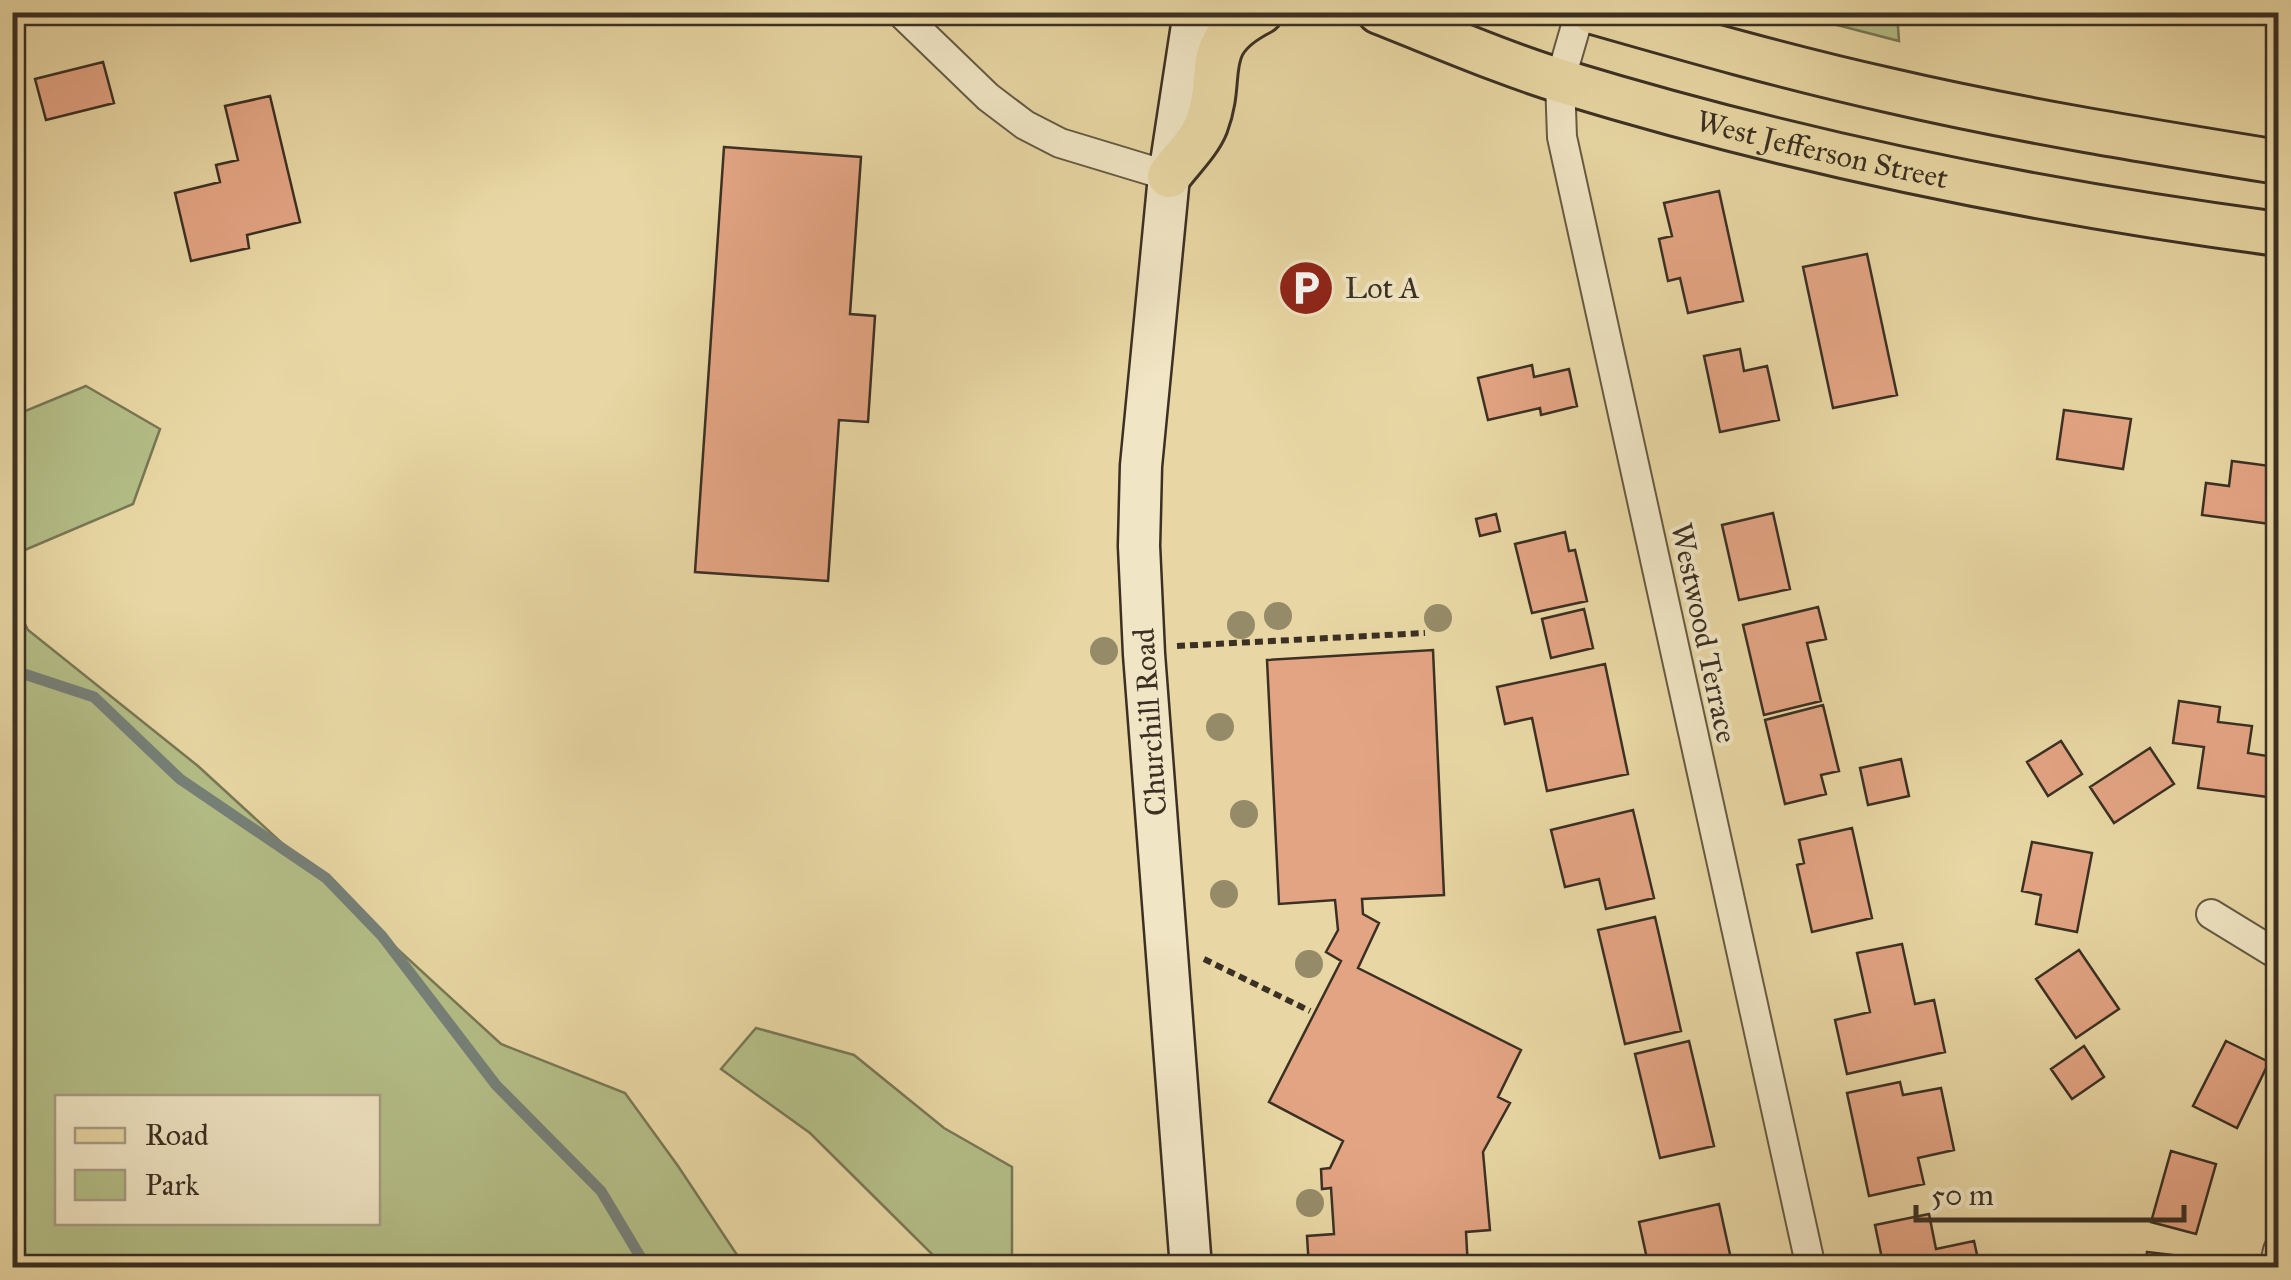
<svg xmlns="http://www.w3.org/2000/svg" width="2291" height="1280" viewBox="0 0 2291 1280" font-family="'IM FELL Great Primer',serif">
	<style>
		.green { fill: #b4be87; stroke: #787755; stroke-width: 2.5; fill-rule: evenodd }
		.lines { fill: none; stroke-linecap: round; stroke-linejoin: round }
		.stream { stroke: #768079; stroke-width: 11 }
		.building { fill: #e3a483; stroke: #3b3023; stroke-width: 2.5 }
		.street-casing { stroke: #665a43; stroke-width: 32 }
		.secondary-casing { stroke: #3b3023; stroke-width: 45 }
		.primary-casing { stroke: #3b3023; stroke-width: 48 }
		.path { stroke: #3b3023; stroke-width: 6; stroke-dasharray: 8 5; stroke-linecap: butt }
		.street { stroke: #f0e5c4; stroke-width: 28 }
		.secondary { stroke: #f0e5c4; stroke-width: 40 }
		.primary { stroke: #e8d7a4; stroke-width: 42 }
		.tree { fill: #968b68 }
		.labels { text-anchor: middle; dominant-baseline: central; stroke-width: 8; stroke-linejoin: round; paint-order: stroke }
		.street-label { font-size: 30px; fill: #3b3023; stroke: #f0e5c4 }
		.poi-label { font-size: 30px; fill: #3b3023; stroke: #f0e5c4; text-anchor: start }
	</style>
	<rect width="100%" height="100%" fill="#e8d7a4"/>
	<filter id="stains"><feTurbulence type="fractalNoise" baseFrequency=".002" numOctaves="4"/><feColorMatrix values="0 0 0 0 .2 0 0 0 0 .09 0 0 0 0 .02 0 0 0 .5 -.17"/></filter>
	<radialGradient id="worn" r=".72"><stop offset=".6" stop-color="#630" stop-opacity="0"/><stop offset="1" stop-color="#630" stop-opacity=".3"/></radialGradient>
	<path class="green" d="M1791,13H1897L1899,41Z
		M86,386L160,429L133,504L13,555V416Z
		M12,599L28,630L198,766L501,1044L625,1093L678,1166L745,1267H13ZM58,1098H378V1222H58Z
		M756,1028L854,1055L944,1128L1012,1167V1267H911L935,1257L810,1133L721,1069Z"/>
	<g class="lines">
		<path class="stream" d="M12,670L94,697L180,779L326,878L382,936L496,1085L601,1191L647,1268"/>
	</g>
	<path class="building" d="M103,62L114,103L46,120L35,79Z
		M270,96L300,222L247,235L249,248L191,261L175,193L220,182L216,165L238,160L225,106Z
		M724,147L861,157L850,314L875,316L868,422L839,420L828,581L695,572Z
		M1719,191L1743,301L1688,313L1680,278L1668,281L1659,239L1672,236L1664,203Z
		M1867,254L1897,395L1833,408L1803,267Z
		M1740,349L1744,371L1767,366L1779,420L1720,432L1704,356Z
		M1532,365L1534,377L1569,369L1577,406L1541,415L1540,408L1488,420L1478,378Z
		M2064,410L2131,419L2123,469L2057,459Z
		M2232,461L2278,467V525L2202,515L2206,483L2229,486Z
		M1773,513L1790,589L1739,600L1722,525Z
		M1496,514L1500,531L1480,536L1476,519Z
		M1565,532L1569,551L1575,550L1587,601L1532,613L1515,544Z
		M1818,607L1826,639L1807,643L1821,701L1764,715L1743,625Z
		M1584,609L1593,648L1551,658L1542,619Z
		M1433,650L1444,895L1362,899L1363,914L1379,923L1358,968L1521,1050L1498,1097L1510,1103L1483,1152L1490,1230L1466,1232L1468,1268H1309L1307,1236L1334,1234L1331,1188L1322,1189L1321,1169L1330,1168L1343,1141L1269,1102L1341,961L1326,952L1338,930L1335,900L1279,904L1267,660Z
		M1605,664L1628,774L1547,791L1532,718L1505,724L1497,687Z
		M2179,701L2220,707L2218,722L2252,726L2248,753L2274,757L2268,797L2198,788L2204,747L2173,743Z
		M1823,705L1839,771L1821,775L1826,794L1785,804L1765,720Z
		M2061,741L2082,774L2048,796L2027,762Z
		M2150,748L2174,784L2114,823L2090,787Z
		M1901,759L1909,796L1868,805L1860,768Z
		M1633,810L1654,898L1606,909L1599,879L1565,887L1551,830Z
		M1852,828L1872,918L1812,932L1797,865L1804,863L1799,840Z
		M2032,842L2092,853L2077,932L2036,924L2041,895L2022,891Z
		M1655,917L1681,1031L1625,1044L1598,930Z
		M1902,944L1915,1004L1934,1000L1945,1052L1847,1074L1835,1020L1870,1012L1857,953Z
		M2079,950L2119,1009L2076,1038L2036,979Z
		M1689,1041L1714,1146L1660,1158L1635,1054Z
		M2226,1041L2269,1062L2237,1128L2193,1106Z
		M2084,1046L2104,1077L2072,1099L2051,1069Z
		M1900,1082L1903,1095L1941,1088L1954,1150L1918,1158L1924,1184L1869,1196L1847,1093Z
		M2171,1151L2216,1164L2196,1234L2151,1222Z
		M1719,1204L1733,1268H1649L1639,1222Z
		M1929,1214L1936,1249L1974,1241L1980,1268H1884L1875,1225Z
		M2147,1252L2190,1257L2189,1268H2145Z"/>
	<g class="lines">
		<g class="street-casing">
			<path id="street" d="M900,12L988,97L1025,125L1060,143L1169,176
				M1580,12L1560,81L1562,137L1811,1268
				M2211,914L2278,955
				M2274,1268L2278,1250"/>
		</g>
		<g class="secondary-casing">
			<path id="secondary" d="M1191,1268L1144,654L1139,546L1141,466L1169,176L1194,12"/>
		</g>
		<g class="primary-casing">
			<g id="primary">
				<path id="s1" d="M1379,12C1440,36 1502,63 1564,82C1797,153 2037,202 2278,234"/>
				<path d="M1593,12C1691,40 1789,68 1888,90C2017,120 2148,141 2278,162"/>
				<path d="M1169,176C1180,161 1199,143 1206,125C1226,72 1197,45 1261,12"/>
			</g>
		</g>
		<path class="path" d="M1177,646L1425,633
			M1204,959L1310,1011"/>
		<use href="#street" class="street"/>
		<use href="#secondary" class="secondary"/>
		<use href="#primary" class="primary"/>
	</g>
	<g class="tree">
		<circle cx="1278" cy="616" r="14"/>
		<circle cx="1438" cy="618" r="14"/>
		<circle cx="1241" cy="625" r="14"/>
		<circle cx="1104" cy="651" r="14"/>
		<circle cx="1220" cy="727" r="14"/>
		<circle cx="1244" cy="814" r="14"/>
		<circle cx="1224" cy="894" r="14"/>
		<circle cx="1309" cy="964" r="14"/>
		<circle cx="1310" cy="1203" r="14"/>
	</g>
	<defs>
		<g id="parking-disc" transform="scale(2.875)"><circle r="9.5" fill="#8f2418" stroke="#f0e5c4"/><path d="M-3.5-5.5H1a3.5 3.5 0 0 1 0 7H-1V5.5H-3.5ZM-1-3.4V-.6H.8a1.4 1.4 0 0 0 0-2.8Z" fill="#fff"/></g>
	</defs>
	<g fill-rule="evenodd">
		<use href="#parking-disc" x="1306" y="288"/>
	</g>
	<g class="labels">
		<g class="street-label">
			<text stroke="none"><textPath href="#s1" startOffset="465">West Jefferson Street</textPath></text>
			<text transform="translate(1704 633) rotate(78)">Westwood Terrace</text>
			<text transform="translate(1150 722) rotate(-94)">Churchill Road</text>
		</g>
		<g class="poi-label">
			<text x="1345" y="288">Lot A</text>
		</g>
	</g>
	<rect width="2291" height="1280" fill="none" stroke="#e8d7a4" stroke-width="50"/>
	<rect x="15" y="15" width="2261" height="1250" fill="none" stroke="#3b3023" stroke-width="5"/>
	<rect x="25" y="25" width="2241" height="1230" fill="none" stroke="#3b3023" stroke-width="2.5"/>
	<rect x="55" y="1095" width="325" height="130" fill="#f0e5c4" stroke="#a89d84" stroke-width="2.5"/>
	<rect x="75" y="1128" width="50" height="15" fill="#e8d7a4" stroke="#a89d84" stroke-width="2.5"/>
	<text x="145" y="1145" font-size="30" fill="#3b3023">Road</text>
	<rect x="75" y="1170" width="50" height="30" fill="#b4be87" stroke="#a89d84" stroke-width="2.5"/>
	<text x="145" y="1195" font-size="30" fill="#3b3023">Park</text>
	<path d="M1916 1205v15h268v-15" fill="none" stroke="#3b3023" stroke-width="5"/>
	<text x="1931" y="1205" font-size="30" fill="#3b3023" stroke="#f0e5c4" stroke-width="8" paint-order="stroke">50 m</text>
	<rect width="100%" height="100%" filter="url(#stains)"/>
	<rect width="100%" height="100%" fill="url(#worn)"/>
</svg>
